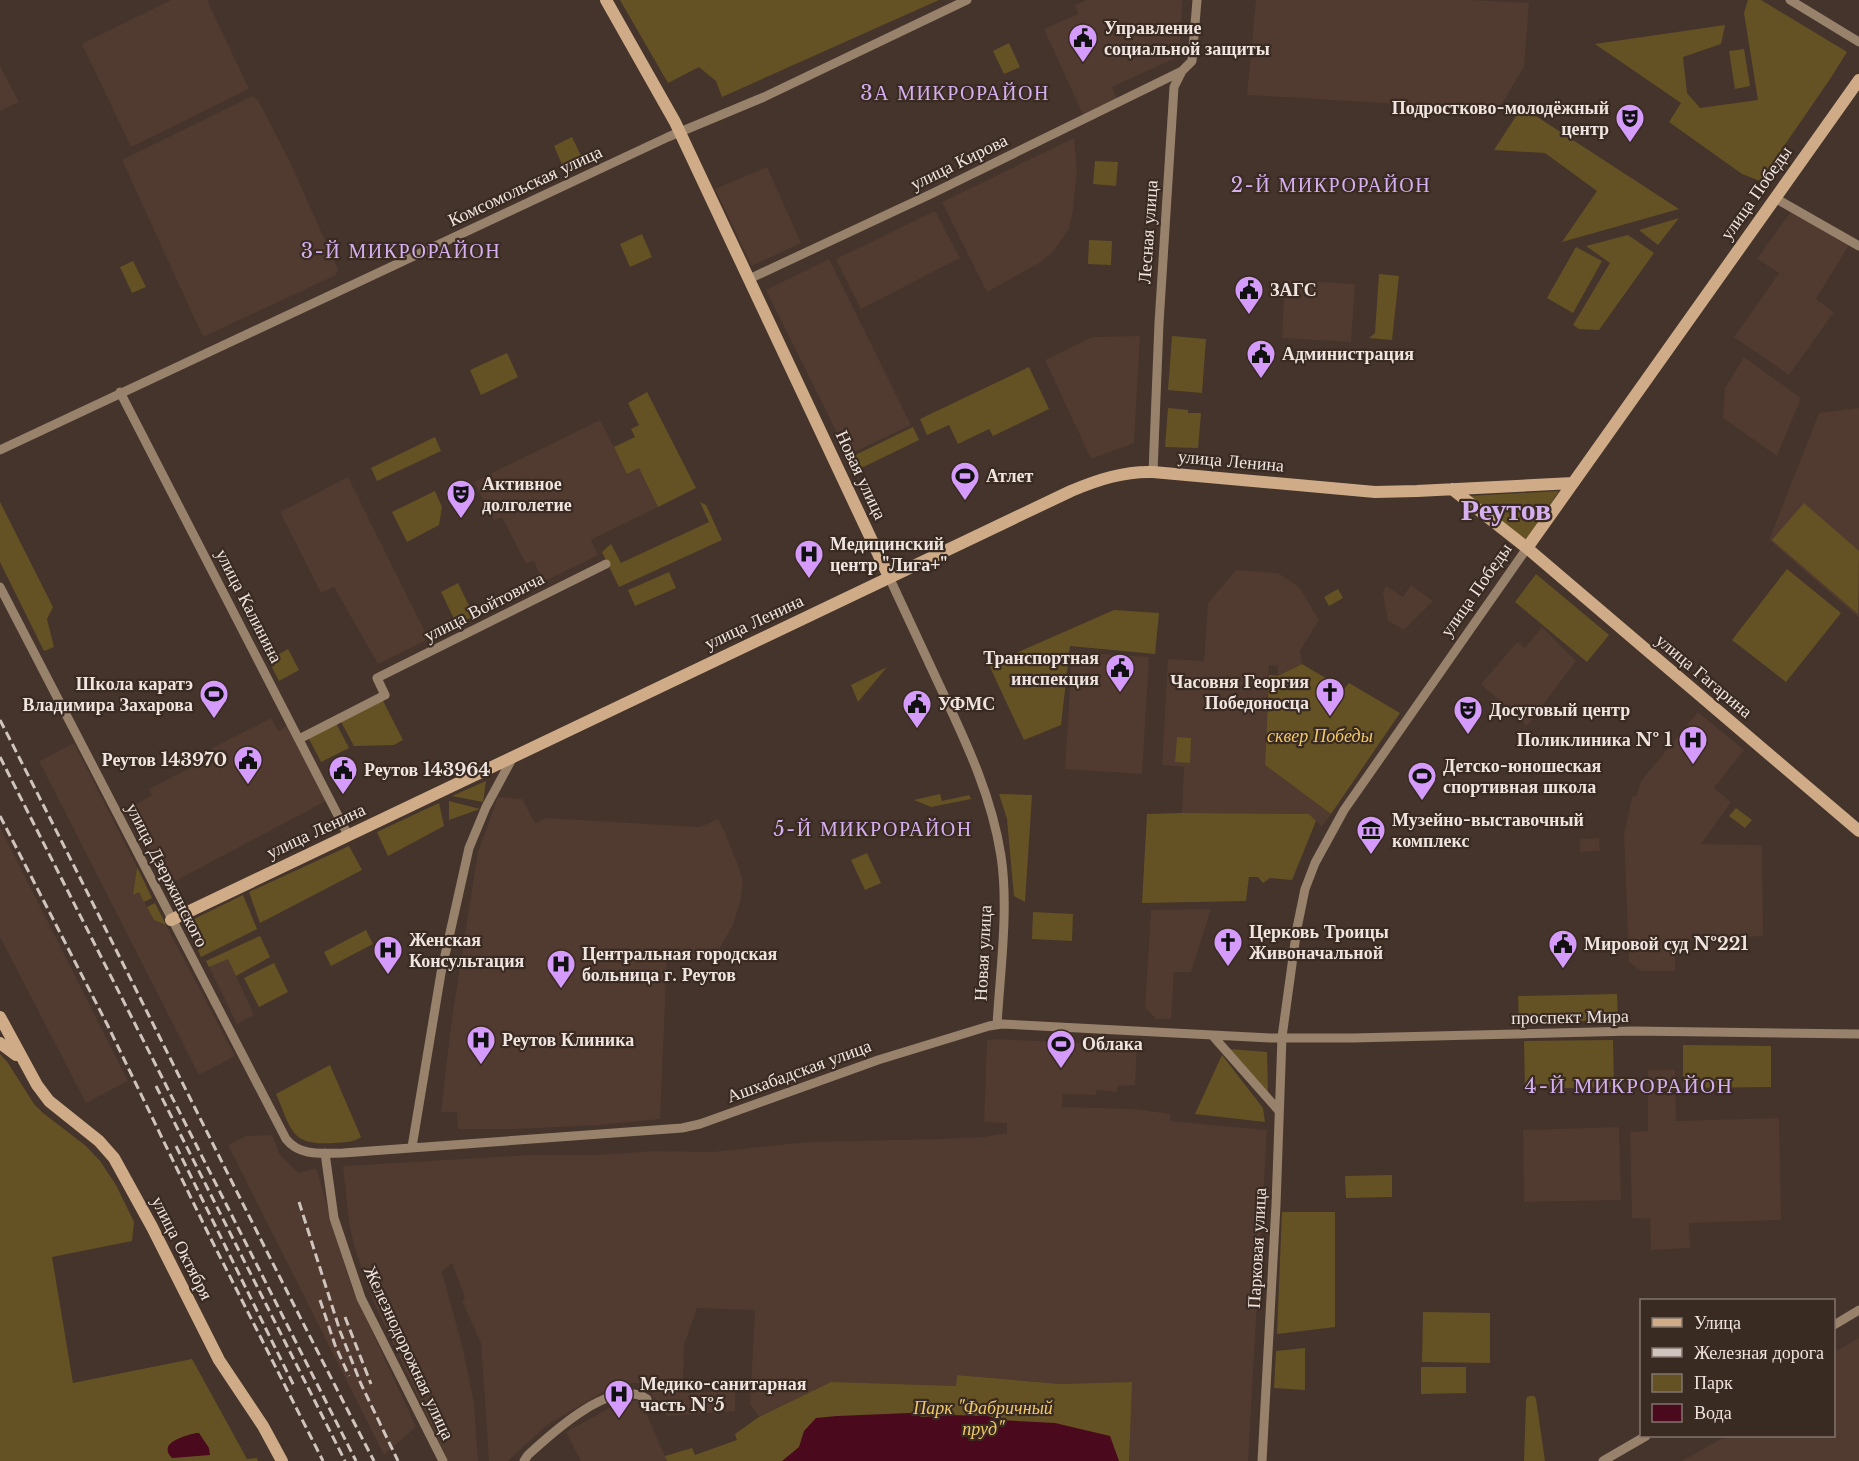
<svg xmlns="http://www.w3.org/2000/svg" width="1859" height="1461" viewBox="0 0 1859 1461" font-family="'Libre Baskerville',serif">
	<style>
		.built { fill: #513a2f }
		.green { fill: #655224 }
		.water { fill: #4a091c }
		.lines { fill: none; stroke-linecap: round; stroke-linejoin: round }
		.street { stroke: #98826b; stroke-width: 9 }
		.secondary { stroke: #cfac87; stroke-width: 12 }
		.rail { stroke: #cfc4be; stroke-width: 3; stroke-dasharray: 9 4.5; stroke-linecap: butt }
		.labels { text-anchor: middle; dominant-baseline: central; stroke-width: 4.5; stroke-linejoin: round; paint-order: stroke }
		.poi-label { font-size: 18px; font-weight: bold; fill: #efe4df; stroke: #392a22; text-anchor: start }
		.street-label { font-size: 18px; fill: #efe4df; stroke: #392a22 }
		.park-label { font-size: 18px; font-style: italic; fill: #f1c867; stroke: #392a22 }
		.neighbourhood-label { font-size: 20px; letter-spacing: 1.5px; fill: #d6aff1; stroke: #392a22 }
		.quarter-label { font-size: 21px; letter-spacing: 1.5px; fill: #d6aff1; stroke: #392a22 }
		.town-label { font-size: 30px; font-weight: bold; fill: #d6aff1; stroke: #392a22 }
	</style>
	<rect width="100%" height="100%" fill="#44342b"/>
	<path class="built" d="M171,0H207L249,89L131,147L82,44Z
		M1087,0H1182L1180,56L1112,87L1117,99L1084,117L1044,29L1078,14L1075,5Z
		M1256,0H1470L1529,3L1524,67L1498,110L1247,95Z
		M0,66L19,102L0,111Z
		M252,96L258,100L289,160L338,269L336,275L203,337L122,160Z
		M1074,138L1077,172L1073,210L1069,229L1053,252L1041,262L987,292L942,202Z
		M767,167L801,243L752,266L715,189Z
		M1792,210L1849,245L1816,299L1834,312L1789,375L1734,337L1779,273L1757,259Z
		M935,211L960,258L861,309L836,259Z
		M829,259L911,425L848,455L766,290Z
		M1285,280L1355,284L1351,342L1282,338Z
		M1140,336L1134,443L1091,459L1045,360L1092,337Z
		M1744,357L1801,398L1777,456L1723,418L1725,388Z
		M1859,408V618L1769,540L1819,413Z
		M600,420L627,473L639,468L658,507L591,540L598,555L543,582L534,561L526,564L502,517L494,521L474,482Z
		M348,477L426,634L425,641L378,664L334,587L321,593L280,512Z
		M1236,570L1278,573L1299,587L1319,620L1300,651L1302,664L1278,676V666L1269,665L1265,765L1331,814L1322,827L1309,814L1182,813L1184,767L1162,765L1168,659L1204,661L1208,603Z
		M1411,585L1433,601L1404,630L1388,621L1383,593L1386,586L1403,597Z
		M1542,627L1576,661L1527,726L1481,684L1517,642L1525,648Z
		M1072,652L1149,657L1142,774L1065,769Z
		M1698,712L1744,750L1714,788L1731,802L1701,844L1762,845L1763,936L1675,941V971H1641L1629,962L1624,834L1632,797L1636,796L1641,781Z
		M271,718L278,731L287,726L326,801L166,886L128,809L152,795L149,789L196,765L193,758Z
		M74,743L137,867L133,894L139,892L154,920L166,925L235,1056L199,1075L39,761Z
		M498,797L522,799L535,823L546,818L700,827L718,819L724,830L740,870L743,883L740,903L733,925L713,960L667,956L660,1119L600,1125L515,1129H458L457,1112H441L452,1018L478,852Z
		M0,827L128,1081L86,1103L0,937Z
		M1599,838L1600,851L1580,852V839Z
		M1211,909L1191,972H1174L1171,1019H1156L1145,1007L1151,910Z
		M194,919L205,943L198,950L185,924Z
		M228,958L254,1015L237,1024L209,967Z
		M995,1039L1137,1046L1135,1085L1117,1086V1092L1097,1090L1096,1095L1063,1094L1062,1107L1135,1109L1170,1114V1121L1267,1130L1248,1461H1129L1131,1382L1060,1384L958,1375L956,1386L831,1382L759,1417L750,1404L755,1310L697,1308L684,1345L683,1389L689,1393L735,1391V1411L667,1416L652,1396V1383H631L605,1391L547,1425L508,1461H489L481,1343L462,1301L465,1297L452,1263L442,1272L462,1345L474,1403L478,1461H448L375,1305L354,1246L349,1222L343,1166L530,1155H597L653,1151L712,1152L808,1142L938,1139L983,1137L1007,1133V1123L984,1122L987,1040Z
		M1648,1070H1675L1676,1121L1779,1118L1781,1220L1689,1223L1690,1248L1651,1250L1650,1219L1632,1218L1630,1132L1648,1131Z
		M1619,1127L1621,1200L1524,1202L1523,1130Z
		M272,1135L280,1155L298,1173L316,1168L352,1288L416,1427L384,1455L228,1145L246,1136Z
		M1859,1338V1461H1682L1726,1436H1834V1352Z
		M631,1401H641L667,1461H581L566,1432L617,1404Z"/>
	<path class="green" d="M620,0H939L722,97L716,81L699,67L668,83Z
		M1748,0H1761L1847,52L1830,79L1760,181L1742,174L1669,122L1681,103L1595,44L1725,25L1721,44L1683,57L1687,93L1700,108L1758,100L1744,13Z
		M1009,43L1020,67L1004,74L993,51Z
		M1744,49L1750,86L1735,89L1729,51Z
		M1522,107L1679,209L1562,242L1597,191L1545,153L1494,150Z
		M572,137L583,160L564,169L554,146Z
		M1095,161L1118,162L1116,186L1093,184Z
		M1679,218L1658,245L1639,230Z
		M642,234L652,257L630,267L620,244Z
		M1628,235L1654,253L1599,330L1579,329L1573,325L1610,263L1586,246Z
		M1089,240L1112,241L1111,265L1088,264Z
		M1576,247L1602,261L1573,313L1547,298Z
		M133,261L146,287L132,293L120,267Z
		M1379,274L1399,276L1392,340L1369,338L1375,333Z
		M1172,336L1206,339L1202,393L1168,390Z
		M507,353L518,377L481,395L470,370Z
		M1029,367L1049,409L993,436L989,429L958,444L949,425L927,435L920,419Z
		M647,392L696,488L658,507L639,468L627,474L614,447L635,437L631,429L639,425L628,403Z
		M1168,408L1188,410V413H1201L1198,448L1165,447Z
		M913,427L919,440L851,473L845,460Z
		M435,437L441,451L377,481L371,468Z
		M435,491L442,507L439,525L407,542L392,512Z
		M1559,491L1525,542L1468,496Z
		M0,502L53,607L47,619L54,647L44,651L0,562Z
		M700,502L706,505L722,540L619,587L602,552L611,544L621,563L709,522Z
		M1804,503L1859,551L1858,614L1772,540Z
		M1787,569L1841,613L1786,682L1732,640Z
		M669,572L676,588L635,606L628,590Z
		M1536,574L1609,635L1587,662L1515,602Z
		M458,583L474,616L457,625L441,592Z
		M1338,589L1343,598L1329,606L1324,597Z
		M1114,610L1159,613L1155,654L1070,646L1061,725L1024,740L989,665Z
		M288,649L299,670L279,681L268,660Z
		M1302,664L1344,689L1349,683L1400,713L1331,814L1265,765L1269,675L1278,676Z
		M887,667L858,702L851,685Z
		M382,699L403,740L394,745L354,746L340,720Z
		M336,723L349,748L321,762L308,737Z
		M1177,737L1191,738L1190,763L1175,762Z
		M486,781L483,802L452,796Z
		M940,794L942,801L969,795L971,799L931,807L914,800Z
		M999,794L1032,795L1025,902L1014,896L1007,819Z
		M449,801L480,809L449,820Z
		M439,803L444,826L388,856L377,832Z
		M1736,808L1752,820L1745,828L1729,816Z
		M1182,813L1309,814L1316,821L1292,880L1270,878L1263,883L1258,877H1249L1246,901L1142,903L1147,814Z
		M349,846L362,870L260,923L249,892Z
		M867,853L881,883L865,890L851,860Z
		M137,867L152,898L144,902L139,892L133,895Z
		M243,895L257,929L201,957L198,950L205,943L194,919Z
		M155,903L166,925L154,920L147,907Z
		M1033,912L1073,914L1072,941L1032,939Z
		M366,930L373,944L331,966L324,952Z
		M260,936L270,957L236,976L228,959L209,967L206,961Z
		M274,963L288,992L259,1007L244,978Z
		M1617,994L1618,1020L1519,1023L1518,996Z
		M1613,1040L1614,1087L1525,1089L1524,1041Z
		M1683,1045L1771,1046V1087L1683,1088Z
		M1229,1049L1267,1052L1268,1095Z
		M0,1054L8,1063L34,1104L43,1113L86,1146L100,1161L116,1185L134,1222L132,1241L52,1257L73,1383L192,1359L247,1459L257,1458L258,1461H0Z
		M1222,1055L1263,1108L1265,1122L1195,1114Z
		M330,1065L361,1137C353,1143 344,1142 334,1143C290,1146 292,1130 276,1094Z
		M1392,1175V1197L1346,1198L1345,1176Z
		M1282,1212H1335V1327L1277,1334Z
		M1423,1312L1490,1313V1363L1422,1362Z
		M1305,1348V1390L1274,1388L1276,1351Z
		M1421,1367H1466V1393L1421,1394Z
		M957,1375L1060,1384L1132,1382L1129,1461H667L665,1456L692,1448L695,1455L737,1440L735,1434L759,1417L831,1382L956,1386Z
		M1530,1396H1534L1536,1399L1545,1461H1524L1526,1401L1527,1397Z"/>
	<path class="water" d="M910,1413L922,1417L949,1415L988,1416L999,1420L1055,1423L1110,1436L1119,1461H782L799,1447L804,1431L816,1418L837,1416Z
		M196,1433H199L209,1448L210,1455L172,1458C157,1443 184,1436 196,1433Z"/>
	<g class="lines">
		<path class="street" d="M1790,0L1859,42
			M1775,198L1859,246
			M749,279L931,194L1182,71
			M120,392L348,835
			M0,450L668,137L764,97L967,0
			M1153,472L1159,323L1174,87L1182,71L1192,61L1197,0
			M889,577C907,616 925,654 943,693C968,746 992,798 1001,856C1009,909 1000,972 997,1025
			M0,587L286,1139C300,1157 323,1153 343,1153L682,1128L700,1124L878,1060L989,1026L1002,1024L1270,1038H1353L1633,1031L1859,1034
			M299,739L385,695L377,678L606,564
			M1212,1035L1279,1111
			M412,1147L441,973L469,848L486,807L513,757
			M325,1153L334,1218L361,1298L443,1461
			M1834,1325L1859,1310
			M524,1461L528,1455C552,1433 613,1376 647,1399
			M1262,1461L1276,1205L1282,1037L1297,928L1305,889L1315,863L1344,810L1527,548
			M1603,1461L1646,1436"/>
		<path class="secondary" d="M606,0L675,122L889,577
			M1452,489L1527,548L1859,831
			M1527,548L1859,80
			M171,920L1071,491C1097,480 1124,471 1153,472L1375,492L1417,491L1573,483
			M0,1017L37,1085L49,1101L99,1141L114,1158L152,1227L219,1360L263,1426L282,1461
			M0,1043L16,1055"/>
		<path class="rail" d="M0,720C126,966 246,1215 374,1461
			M0,757L356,1461
			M0,816L108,1026L207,1231L323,1461
			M156,1086L345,1461
			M176,1146L294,1386
			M299,1202L340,1331L361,1384L398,1461
			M320,1300L335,1345L349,1376
			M345,1317L371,1384"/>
	</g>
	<defs>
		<g id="civic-pin" transform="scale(1.5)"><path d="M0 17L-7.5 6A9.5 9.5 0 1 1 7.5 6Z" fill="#d59bfb" stroke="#392a22"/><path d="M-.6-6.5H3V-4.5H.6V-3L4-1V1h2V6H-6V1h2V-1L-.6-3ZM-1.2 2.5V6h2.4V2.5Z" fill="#111"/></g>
		<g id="theatre-pin" transform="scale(1.5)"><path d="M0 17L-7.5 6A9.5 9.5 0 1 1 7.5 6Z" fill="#d59bfb" stroke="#392a22"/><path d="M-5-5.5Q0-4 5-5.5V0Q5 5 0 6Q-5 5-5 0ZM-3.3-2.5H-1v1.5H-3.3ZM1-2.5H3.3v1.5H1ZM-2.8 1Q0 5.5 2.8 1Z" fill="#111"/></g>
		<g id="stadium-pin" transform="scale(1.5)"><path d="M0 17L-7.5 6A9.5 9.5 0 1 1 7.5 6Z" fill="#d59bfb" stroke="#392a22"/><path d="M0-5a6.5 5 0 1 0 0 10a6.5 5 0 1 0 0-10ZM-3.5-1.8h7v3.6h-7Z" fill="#111"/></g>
		<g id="hospital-pin" transform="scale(1.5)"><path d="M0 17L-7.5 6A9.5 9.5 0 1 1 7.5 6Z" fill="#d59bfb" stroke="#392a22"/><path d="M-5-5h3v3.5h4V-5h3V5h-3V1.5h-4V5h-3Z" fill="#111"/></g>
		<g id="church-pin" transform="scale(1.5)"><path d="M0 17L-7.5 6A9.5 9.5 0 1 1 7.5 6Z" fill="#d59bfb" stroke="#392a22"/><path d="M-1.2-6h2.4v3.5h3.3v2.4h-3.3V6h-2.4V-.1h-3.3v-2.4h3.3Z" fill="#111"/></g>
		<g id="museum-pin" transform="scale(1.5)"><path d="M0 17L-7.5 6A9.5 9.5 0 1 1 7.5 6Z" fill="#d59bfb" stroke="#392a22"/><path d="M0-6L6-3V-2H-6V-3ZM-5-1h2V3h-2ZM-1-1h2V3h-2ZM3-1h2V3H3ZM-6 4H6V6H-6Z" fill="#111"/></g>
	</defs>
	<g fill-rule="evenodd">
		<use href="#civic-pin" x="1083" y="38"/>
		<use href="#theatre-pin" x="1630" y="118"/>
		<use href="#civic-pin" x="1249" y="290"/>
		<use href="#civic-pin" x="1261" y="354"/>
		<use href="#stadium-pin" x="965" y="476"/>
		<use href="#theatre-pin" x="461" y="494"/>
		<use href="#hospital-pin" x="809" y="554"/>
		<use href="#civic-pin" x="1120" y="668"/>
		<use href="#church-pin" x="1330" y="692"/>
		<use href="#stadium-pin" x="214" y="694"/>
		<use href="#civic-pin" x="917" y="704"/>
		<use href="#theatre-pin" x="1468" y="710"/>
		<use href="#hospital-pin" x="1693" y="740"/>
		<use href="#civic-pin" x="248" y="760"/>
		<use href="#civic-pin" x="343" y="770"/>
		<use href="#stadium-pin" x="1422" y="776"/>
		<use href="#museum-pin" x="1371" y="830"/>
		<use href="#church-pin" x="1228" y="942"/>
		<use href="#civic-pin" x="1563" y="944"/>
		<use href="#hospital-pin" x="388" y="950"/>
		<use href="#hospital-pin" x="561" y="964"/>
		<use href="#hospital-pin" x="481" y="1040"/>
		<use href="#stadium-pin" x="1061" y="1044"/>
		<use href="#hospital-pin" x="619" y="1394"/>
	</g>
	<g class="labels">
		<g class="poi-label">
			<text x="1104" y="28">Управление<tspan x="1104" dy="21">социальной защиты</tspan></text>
			<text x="1609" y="108" text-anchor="end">Подростково-молодёжный<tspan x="1609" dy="21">центр</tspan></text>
			<text x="1270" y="290">ЗАГС</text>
			<text x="1282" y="354">Администрация</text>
			<text x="986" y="476">Атлет</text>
			<text x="482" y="484">Активное<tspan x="482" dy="21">долголетие</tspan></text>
			<text x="830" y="544">Медицинский<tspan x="830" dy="21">центр "Лига+"</tspan></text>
			<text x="1099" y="658" text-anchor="end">Транспортная<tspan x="1099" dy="21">инспекция</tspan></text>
			<text x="1309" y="682" text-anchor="end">Часовня Георгия<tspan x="1309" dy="21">Победоносца</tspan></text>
			<text x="193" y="684" text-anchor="end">Школа каратэ<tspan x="193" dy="21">Владимира Захарова</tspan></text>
			<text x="938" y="704">УФМС</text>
			<text x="1489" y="710">Досуговый центр</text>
			<text x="1672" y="740" text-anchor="end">Поликлиника № 1</text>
			<text x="227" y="760" text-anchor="end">Реутов 143970</text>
			<text x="1443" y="766">Детско-юношеская<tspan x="1443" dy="21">спортивная школа</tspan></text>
			<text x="364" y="770">Реутов 143964</text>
			<text x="1392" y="820">Музейно-выставочный<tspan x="1392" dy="21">комплекс</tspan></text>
			<text x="1249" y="932">Церковь Троицы<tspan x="1249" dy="21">Живоначальной</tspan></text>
			<text x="409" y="940">Женская<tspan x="409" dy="21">Консультация</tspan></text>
			<text x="1584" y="944">Мировой суд №221</text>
			<text x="582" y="954">Центральная городская<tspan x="582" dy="21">больница г. Реутов</tspan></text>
			<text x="502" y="1040">Реутов Клиника</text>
			<text x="1082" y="1044">Облака</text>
			<text x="640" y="1384">Медико-санитарная<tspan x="640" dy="21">часть №5</tspan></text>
		</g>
		<g class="street-label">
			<text transform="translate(959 162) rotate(-26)">улица Кирова</text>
			<text transform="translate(525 186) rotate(-25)">Комсомольская улица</text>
			<text transform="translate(1756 193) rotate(-55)">улица Победы</text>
			<text transform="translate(1148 232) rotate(-86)">Лесная улица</text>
			<text transform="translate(1231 461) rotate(5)">улица Ленина</text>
			<text transform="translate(861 475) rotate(65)">Новая улица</text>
			<text transform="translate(1476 590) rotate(-55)">улица Победы</text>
			<text transform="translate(249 606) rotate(63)">улица Калинина</text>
			<text transform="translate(484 607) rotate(-27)">улица Войтовича</text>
			<text transform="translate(754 622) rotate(-25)">улица Ленина</text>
			<text transform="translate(1704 676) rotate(40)">улица Гагарина</text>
			<text transform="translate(316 831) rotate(-25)">улица Ленина</text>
			<text transform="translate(167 875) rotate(63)">улица Дзержинского</text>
			<text transform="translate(983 953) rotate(-87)">Новая улица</text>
			<text transform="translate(1570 1017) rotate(-1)">проспект Мира</text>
			<text transform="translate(799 1071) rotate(-20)">Ашхабадская улица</text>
			<text transform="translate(182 1248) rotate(63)">улица Октября</text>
			<text transform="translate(1257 1248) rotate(-87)">Парковая улица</text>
			<text transform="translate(409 1353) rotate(65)">Железнодорожная улица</text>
		</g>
		<g class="park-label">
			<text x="1320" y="736">сквер Победы</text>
			<text x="983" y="1408">Парк "Фабричный<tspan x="983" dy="21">пруд"</tspan></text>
		</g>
		<g class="neighbourhood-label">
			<text x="955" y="93">3А МИКРОРАЙОН</text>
			<text x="1331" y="185">2-Й МИКРОРАЙОН</text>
			<text x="401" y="251">3-Й МИКРОРАЙОН</text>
			<text x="873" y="829">5-Й МИКРОРАЙОН</text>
		</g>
		<g class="quarter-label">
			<text x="1629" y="1086">4-Й МИКРОРАЙОН</text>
		</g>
		<g class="town-label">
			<text x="1506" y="509">Реутов</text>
		</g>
	</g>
	<rect x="1640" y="1299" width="195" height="138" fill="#392a22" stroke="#82746e" stroke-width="1.5"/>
	<rect x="1652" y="1318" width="30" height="9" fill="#cfac87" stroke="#82746e" stroke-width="1.5"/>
	<text x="1694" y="1329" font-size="18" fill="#efe4df">Улица</text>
	<rect x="1652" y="1348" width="30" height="9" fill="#cfc4be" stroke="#82746e" stroke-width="1.5"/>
	<text x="1694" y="1359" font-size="18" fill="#efe4df">Железная дорога</text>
	<rect x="1652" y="1374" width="30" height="18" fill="#655224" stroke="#82746e" stroke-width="1.5"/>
	<text x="1694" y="1389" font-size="18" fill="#efe4df">Парк</text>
	<rect x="1652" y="1404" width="30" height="18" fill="#4a091c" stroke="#82746e" stroke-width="1.5"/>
	<text x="1694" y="1419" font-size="18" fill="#efe4df">Вода</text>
</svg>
